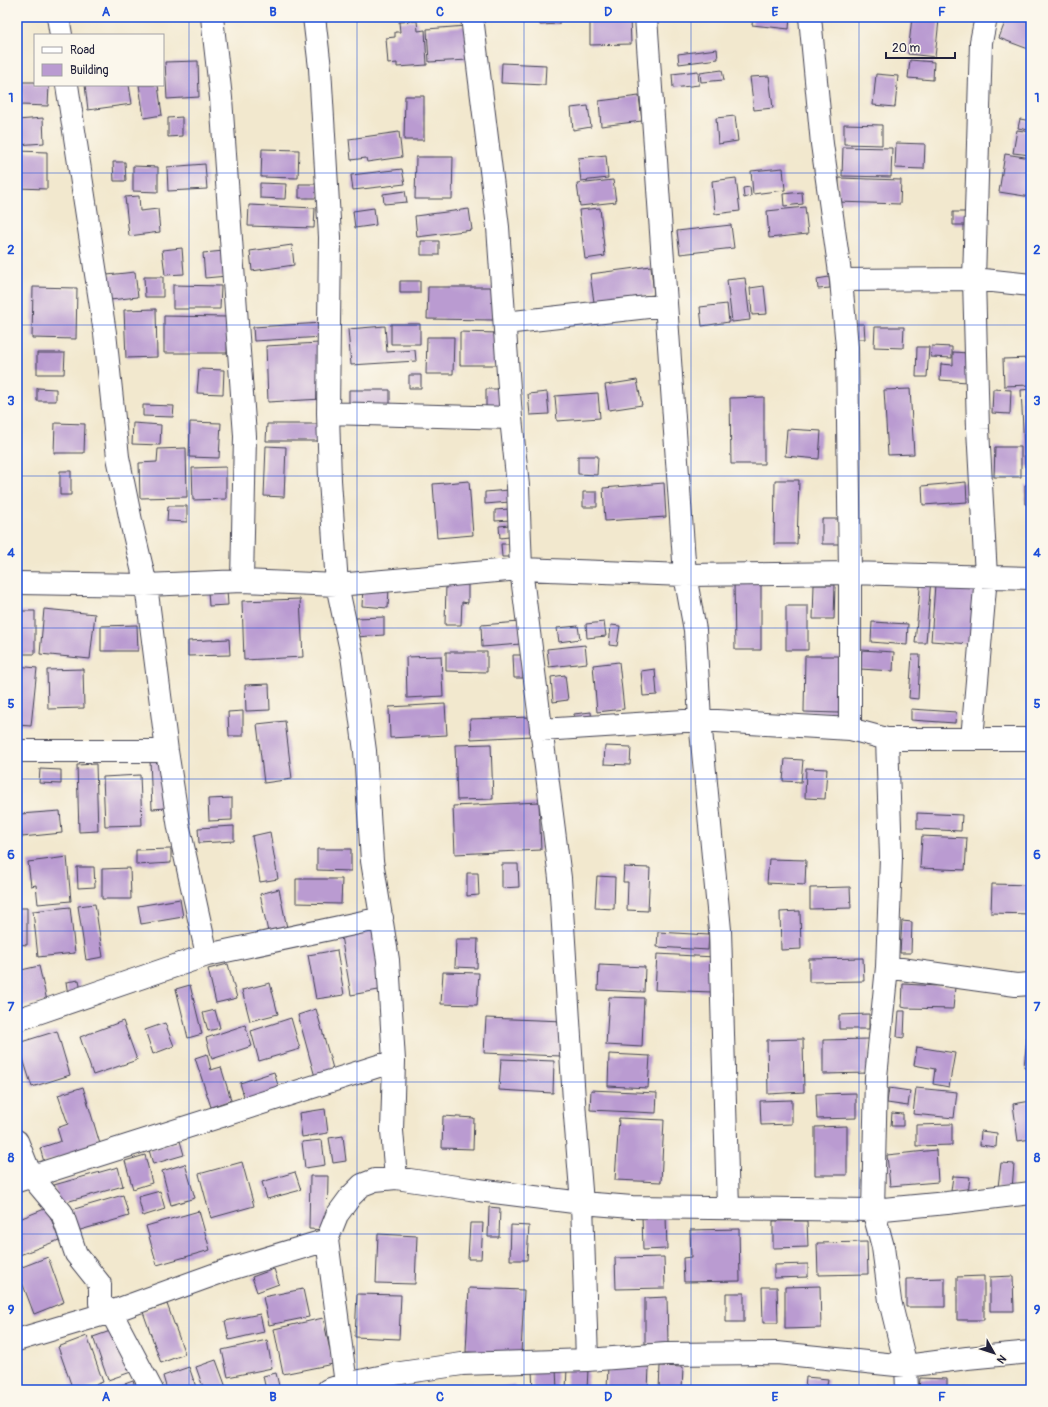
<svg xmlns="http://www.w3.org/2000/svg" width="1048" height="1407" viewBox="0 0 1048 1407" font-family="Pangolin,sans-serif">
	<style>
		.building { fill: #ba9bd1 }
		.lines { fill: none; stroke-linecap: round; stroke-linejoin: round }
		.street-casing { stroke: #414051; stroke-width: 24 }
		.street { stroke: #fff; stroke-width: 22 }
		.grid { fill: none; stroke: #1d4ed8; stroke-width: 1; stroke-opacity: 0.55 }
		.neatline { fill: none; stroke: #1d4ed8; stroke-width: 1.5 }
		.grid-label { font-size: 13px; text-anchor: middle; font-weight: bold; fill: #1d4ed8 }
	</style>
	<rect width="100%" height="100%" fill="#fbf7ec"/>
	<filter id="ink" filterUnits="userSpaceOnUse"><feTurbulence type="fractalNoise" baseFrequency=".025" numOctaves="2"/><feDisplacementMap in="SourceGraphic" scale="8" xChannelSelector="R" yChannelSelector="G"/><feConvolveMatrix kernelMatrix="1 2 1 2 8 2 1 2 1" color-interpolation-filters="sRGB"/></filter>
	<filter id="wash" filterUnits="userSpaceOnUse"><feTurbulence type="fractalNoise" baseFrequency=".012" numOctaves="4" result="noise"/><feDisplacementMap in="SourceGraphic" scale="16" xChannelSelector="R" yChannelSelector="G"/><feGaussianBlur stdDeviation="0.9" result="paint"/><feColorMatrix in="noise" values="0 0 0 0 0 0 0 0 0 0 0 0 0 0 0 0 0 1.4 0 .05"/><feComposite in="paint" operator="in"/></filter>
	<g filter="url(#wash)">
		<rect width="100%" height="100%" fill="#f2e8ce"/>
		<g id="blocks">
			<path class="building" d="M539,17H559V24L540,25Z
				M590,17H630L631,44L590,45Z
				M753,17H790L789,29L752,25Z
				M912,17L939,20L935,57L908,54Z
				M952,17H975L974,22Z
				M1007,17H1031V50L999,38Z
				M417,21L418,31L425,30L427,65L397,67V63L388,64L386,38L395,37V32H400L399,22Z
				M466,26L469,60L429,62L427,29Z
				M717,49L718,59L679,64L678,54Z
				M910,60L934,62L933,80L908,78Z
				M198,61L199,97L167,99L165,62Z
				M502,63L546,65L545,85L501,83Z
				M722,70L724,80L701,82L700,73Z
				M698,71L699,85L673,88L672,74Z
				M876,74L898,76L895,107L873,105Z
				M769,76L773,108L754,110L750,77Z
				M22,82H35V85H49L48,106L21,105Z
				M85,85H129L132,104L88,110Z
				M139,85H158L162,115L144,118Z
				M405,96H424V140H404Z
				M639,96L642,121L601,126L599,101Z
				M588,106L591,127L573,130L571,108Z
				M735,116L738,141L718,144L716,118Z
				M182,117V136L168,137V118Z
				M43,118L44,143L17,145V120Z
				M1020,119L1031,121L1029,130L1018,128Z
				M844,124L882,125V145L844,144Z
				M1017,130L1031,132V155L1013,153Z
				M399,132L402,157L367,162L366,158L351,160L349,139Z
				M896,143L925,144L924,169L895,168Z
				M843,147L892,148L891,177L842,176Z
				M262,149L299,150L298,178L261,177Z
				M17,151L47,152V189L17,188Z
				M1005,154L1031,158V197L999,192Z
				M606,155L608,178L581,181L578,158Z
				M416,157H453L452,199H415Z
				M113,162H125L126,181H114Z
				M205,164L207,189L168,191L167,167Z
				M133,166L158,167V192L133,191Z
				M783,168L785,190L753,194L751,171Z
				M402,169L405,184L353,190L351,175Z
				M736,178L740,211L715,214L712,181Z
				M839,178L901,180L900,204L838,202Z
				M613,180L616,202L580,206L577,184Z
				M260,183L286,184L285,199L260,198Z
				M299,184H320L319,198H299Z
				M750,187L751,196L744,198L743,188Z
				M405,191L407,202L384,204L383,194Z
				M802,192L803,204L784,206L783,194Z
				M139,196L140,211L158,209L160,232L129,236L125,197Z
				M249,205L315,208L314,228L248,226Z
				M805,207L808,234L769,238L767,211Z
				M374,208L376,225L355,228L353,211Z
				M600,208L605,256L585,259L579,210Z
				M469,209L472,230L417,237L415,216Z
				M953,212H972V225H953Z
				M731,225L734,248L680,254L677,231Z
				M421,241H439V255H421Z
				M292,245L294,265L252,271L250,251Z
				M182,248L184,274L165,275L162,250Z
				M224,251L227,276L205,278L203,253Z
				M651,266L654,295L594,302L590,274Z
				M135,272L138,297L110,300L107,275Z
				M144,277H163V297H145Z
				M829,277L830,288L818,289L817,279Z
				M745,278L750,320L732,322L727,280Z
				M400,281H420V293H400Z
				M173,285L221,286L220,309H173Z
				M764,286L767,314L752,315L750,288Z
				M33,287L77,288L76,339L32,338Z
				M428,287H493V320L427,319Z
				M727,304L729,322L702,326L700,307Z
				M156,309L157,357L126,358L124,310Z
				M164,316L228,317L227,353H164Z
				M323,323L324,337L254,341L253,327Z
				M391,324H420V344H391Z
				M855,324H864L865,339H855Z
				M385,326L387,352L415,350L416,361L351,365L348,329Z
				M875,327H904L903,348L874,347Z
				M460,332L498,333L497,365H460Z
				M427,337H454L453,374H426Z
				M319,343L322,399L268,402L266,346Z
				M932,346L952,347V358L931,357Z
				M917,347H929L927,377H916Z
				M953,352L968,353L967,382L940,380L941,364L953,365Z
				M37,353H65L64,374H37Z
				M1031,358V385L1004,386L1003,359Z
				M199,369L224,370L223,394L197,393Z
				M409,375H421V388H409Z
				M637,380L642,405L609,410L605,385Z
				M37,388L56,389V401H37Z
				M486,389H501V408H486Z
				M910,389L914,454L888,455L884,390Z
				M993,389L1011,390L1010,414L992,413Z
				M1031,389V466L1025,467L1021,390Z
				M349,390H390V408L349,407Z
				M547,392L549,414L530,415L528,394Z
				M598,393L600,418L557,421L555,396Z
				M764,397V464H731L730,398Z
				M143,405L174,406L173,417L143,416Z
				M190,422L221,423L219,458L189,457Z
				M55,423L85,424L84,453H54Z
				M133,423L161,425L160,445L132,444Z
				M267,424H319V441H266Z
				M787,429L821,431L819,459L785,456Z
				M266,446L286,447L284,497L264,496Z
				M995,447H1021V477H994Z
				M186,448L187,497L140,498L139,463L157,462L158,449Z
				M578,456H598L597,475L578,474Z
				M226,467V499L193,500L192,468Z
				M60,471H71V495H60Z
				M775,480H799L797,544H774Z
				M469,481L473,535L437,538L433,484Z
				M966,482L967,502L923,505L922,486Z
				M664,483L666,517L605,521L603,488Z
				M1025,485H1031V505L1025,504Z
				M509,490L510,502L485,504V492Z
				M583,492H597V507H583Z
				M168,506H187V522L167,521Z
				M509,509L510,520L495,521V510Z
				M822,519H839V544H822Z
				M509,525V537L500,538L499,526Z
				M501,544H509L510,557H502Z
				M921,577L931,578L926,643H915Z
				M734,582H761V650H735Z
				M446,584L468,585V603L462,602L461,625H445Z
				M935,584L975,586L971,644L931,641Z
				M814,585H835L834,619H813Z
				M363,587L389,588L388,608L362,606Z
				M227,590L228,605L209,606L208,591Z
				M300,599L303,657L244,660L242,601Z
				M786,606H808V650H786Z
				M44,609L95,614L90,659L40,654Z
				M17,611H35V654H17Z
				M384,617V635L356,637V618Z
				M520,622L521,644L482,647L481,625Z
				M604,622L606,636L587,638L586,624Z
				M872,622L908,624L907,645L871,642Z
				M137,625L138,651H101V626Z
				M611,625L620,626L617,646L609,645Z
				M578,626L580,639L559,642L557,628Z
				M229,639L230,655L188,656V641Z
				M585,645L587,663L549,667L547,649Z
				M862,650L894,652L893,671L860,669Z
				M446,652H487V672L446,671Z
				M513,655H522L523,678H514Z
				M912,655H920L918,699L909,698Z
				M441,656L443,696L407,698L406,657Z
				M805,656H840L839,713L804,712Z
				M619,662L624,709L597,712L593,665Z
				M17,666L37,668L31,726L17,725Z
				M83,669L84,708L48,709L47,670Z
				M655,669L657,695L643,696L641,671Z
				M565,675L568,700L553,702L551,677Z
				M269,684L270,710L246,711L245,685Z
				M445,704L447,735L390,738L389,707Z
				M911,709L956,712L955,723L911,720Z
				M243,711V736H229L228,712Z
				M591,712L592,723L575,725L574,714Z
				M532,717L533,736L471,739L470,719Z
				M285,721L292,779L264,783L257,724Z
				M491,744L493,799L457,800L455,745Z
				M605,746L631,747L630,765L604,764Z
				M165,758L167,808L152,809L150,759Z
				M785,759L803,760L801,782L783,781Z
				M96,764L98,831L79,832L77,765Z
				M806,768L827,769L825,799L805,798Z
				M40,769L61,770V784L39,783Z
				M140,775L142,825L105,826L103,777Z
				M232,798V820L209,821L208,799Z
				M539,802L541,850L455,854L453,806Z
				M60,811L62,833L22,837L20,814Z
				M917,813L962,815L961,831L917,829Z
				M234,826V841L199,843L198,828Z
				M270,832L278,879L260,882L252,836Z
				M922,836L967,838L965,870L920,868Z
				M171,849V863L136,865V850Z
				M317,849H351V871L317,870Z
				M67,857L71,901L38,904L36,885L31,886L28,862Z
				M769,859L806,860L805,885L767,883Z
				M502,864H518L519,887L502,888Z
				M77,867H94L95,887L78,888Z
				M624,867L650,868L648,911L627,910L628,882H623Z
				M130,868L131,899H102V869Z
				M467,873H478L479,895L467,896Z
				M597,876L615,877L614,909L595,908Z
				M296,879H342L341,904L296,903Z
				M992,884L1031,885V914L991,913Z
				M850,887L851,908L810,909V888Z
				M279,889L287,928L268,932L260,894Z
				M180,899L183,917L141,924L138,906Z
				M95,904L103,957L86,960L78,906Z
				M70,907L75,953L38,957L33,911Z
				M17,908H27V945L17,944Z
				M800,911L801,949L781,950L780,912Z
				M902,921L912,922L911,953H900Z
				M375,930L384,989L351,995L341,936Z
				M658,932L709,935L708,950L657,947Z
				M456,939H478L477,968L455,967Z
				M337,950L344,995L316,999L308,955Z
				M657,954L715,957L713,992L655,990Z
				M863,958L864,981L809,982V959Z
				M228,964L237,998L216,1003L208,969Z
				M599,965L645,967L644,992L598,990Z
				M39,966L47,1001L17,1007V971Z
				M443,972L479,973L477,1005L441,1004Z
				M79,980L81,992L68,995L66,982Z
				M270,983L278,1014L250,1021L242,990Z
				M903,984L955,987L953,1009L906,1008L902,1007Z
				M190,985L202,1034L188,1038L176,989Z
				M609,997L644,998L642,1047L606,1045Z
				M316,1009L334,1072L315,1077L298,1015Z
				M215,1010L220,1028L208,1031L203,1013Z
				M899,1011H905L904,1038L897,1037Z
				M869,1014V1029H839V1015Z
				M291,1018L300,1049L259,1061L251,1031Z
				M486,1018L563,1021L561,1056L484,1053Z
				M123,1021L137,1060L93,1075L80,1037Z
				M165,1023L174,1046L153,1054L145,1030Z
				M245,1025L252,1046L212,1059L206,1038Z
				M57,1031L70,1075L32,1087L18,1043Z
				M1027,1037H1031V1067H1024Z
				M803,1039L804,1092L768,1094L767,1040Z
				M869,1039V1073L823,1074V1040Z
				M917,1047L955,1053L949,1087L933,1084L935,1069L914,1065Z
				M207,1054L211,1070L221,1067L231,1100L211,1107L195,1058Z
				M609,1054L650,1056L648,1088L608,1086Z
				M501,1059L554,1061L553,1093L499,1090Z
				M274,1072L280,1092L246,1103L240,1083Z
				M83,1087L100,1144L44,1162L40,1148L61,1141L57,1128L68,1124L58,1095Z
				M889,1088L910,1091L908,1106L887,1103Z
				M916,1088L957,1092L954,1118L913,1114Z
				M591,1090L657,1093L656,1113L590,1110Z
				M856,1093V1118L817,1119L816,1094Z
				M792,1100V1124L761,1125L760,1101Z
				M1031,1101V1139L1018,1141L1013,1104Z
				M325,1109L328,1133L302,1137L299,1113Z
				M892,1113L903,1114V1126H891Z
				M443,1116L474,1118L473,1149L442,1148Z
				M619,1118L664,1120L661,1182L615,1180Z
				M952,1124V1145L916,1146V1125Z
				M847,1126V1175H815V1127Z
				M981,1131L997,1133L996,1147L980,1145Z
				M343,1136L346,1161L333,1163L329,1138Z
				M322,1140L325,1165L305,1168L302,1142Z
				M180,1141L184,1155L153,1164L149,1150Z
				M936,1150L938,1182L890,1186L887,1155Z
				M145,1155L152,1183L133,1189L125,1161Z
				M242,1162L254,1206L211,1218L199,1174Z
				M1001,1163L1014,1164L1012,1189L998,1187Z
				M185,1164L195,1198L171,1205L162,1171Z
				M118,1167L123,1186L59,1204L54,1185Z
				M295,1172L301,1190L267,1199L262,1182Z
				M310,1176H328L327,1230L309,1229Z
				M953,1176L970,1177L968,1193L951,1191Z
				M160,1191L165,1209L143,1216L138,1197Z
				M123,1195L129,1216L77,1231L71,1210Z
				M489,1207L500,1208L499,1237H488Z
				M47,1208L59,1240L17,1256V1220Z
				M199,1211L210,1250L157,1265L146,1226Z
				M642,1216H666L667,1249L643,1250Z
				M773,1221H807L808,1247L773,1248Z
				M470,1223H483L481,1259H468Z
				M511,1225L529,1226L527,1260H510Z
				M739,1229L740,1281L684,1282L683,1258L691,1257L690,1230Z
				M378,1234L417,1236L415,1284L376,1283Z
				M867,1242L868,1274L818,1275L817,1243Z
				M48,1257L64,1302L34,1314L17,1269Z
				M664,1257L665,1288L616,1289L615,1258Z
				M808,1264V1277L774,1278V1265Z
				M274,1269L279,1284L257,1292L252,1277Z
				M984,1276V1320H957V1277Z
				M1013,1276L1014,1311H990V1277Z
				M945,1278V1307H906V1279Z
				M820,1286L821,1328L785,1329V1287Z
				M762,1287H777L778,1323H763Z
				M469,1288L524,1290L521,1355L466,1352Z
				M303,1289L309,1317L269,1325L263,1297Z
				M726,1293H744V1322H726Z
				M357,1294L401,1295L399,1339L355,1337Z
				M667,1297L668,1343L645,1344V1298Z
				M167,1304L185,1354L161,1363L143,1312Z
				M260,1314L264,1332L229,1340L225,1321Z
				M323,1318L333,1364L283,1374L274,1329Z
				M116,1329L131,1372L108,1380L93,1337Z
				M87,1336L103,1382L81,1390H73L58,1347Z
				M267,1340L272,1368L228,1377L222,1350Z
				M216,1360L227,1390H204L196,1367Z
				M608,1365L649,1367L648,1390H607Z
				M660,1366L683,1367L682,1390H659Z
				M189,1367L197,1390H167L163,1376Z
				M567,1368L588,1369L587,1390H566Z
				M556,1369L557,1390H533L532,1371Z
				M276,1373L280,1390H266L263,1376Z
				M806,1377L828,1379L826,1390H805Z
				M920,1378L947,1379V1390H919Z
				M133,1381L136,1390H108Z
				M401,1382L403,1390H363Z
				M515,1384L517,1390H490V1389Z
				M878,1386L893,1388V1390H878Z"/>
		</g>
	</g>
	<g filter="url(#ink)">
		<use href="#blocks" fill-opacity="0" stroke="#414051" stroke-width="1"/>
		<g class="lines">
			<g class="street-casing">
				<path id="street" d="M58,17L61,35
					M212,17L221,98L245,436L242,581
					M314,17L320,68L330,237L328,413L330,480L337,585L352,655L365,751L372,861L388,960L394,1061L392,1131L396,1178
					M472,17L498,227L511,418L518,486L521,569L560,878L575,1116L582,1203L587,1360
					M646,17L685,575L695,630L700,720L720,930L728,1208
					M810,17L822,144L841,280L847,347L850,573V729
					M67,85L105,333L118,457L132,526L146,585L167,751L179,828L207,955
					M841,280L974,279L1031,285
					M505,323L666,305
					M328,413L511,418
					M17,583L146,585L242,581L337,585L521,569L685,575L850,573L1031,578
					M541,730L700,720L850,729L887,739H1031
					M887,739L891,857L887,967L876,1077L873,1210L883,1247L890,1301L906,1366L907,1390
					M972,739L986,576L978,429L974,279L981,42L986,17
					M17,751H167
					M887,967L1016,985L1031,984
					M17,1020L207,955L382,918
					M17,1141L31,1176L62,1213L76,1254L100,1284V1303L111,1312L152,1390
					M17,1181L394,1061
					M327,1240L346,1384
					M17,1340L111,1312L227,1270L327,1240L337,1215L351,1196L362,1185L375,1180L396,1178L470,1189L582,1203L632,1207L873,1210L947,1203L1031,1193
					M328,1390L346,1384L394,1374L462,1364L587,1360L666,1354L777,1353L906,1366L967,1358L1031,1352"/>
			</g>
			<use href="#street" class="street"/>
		</g>
	</g>
	<path class="grid" d="M189,17V1390M357,17V1390M524,17V1390M691,17V1390M859,17V1390M17,173H1031M17,325H1031M17,476H1031M17,628H1031M17,779H1031M17,931H1031M17,1082H1031M17,1234H1031"/>
	<rect width="1048" height="1407" fill="none" stroke="#fbf7ec" stroke-width="44"/>
	<rect x="34" y="34" width="130" height="52" fill="#fbf7ec" stroke="#a4a2a5"/>
	<rect x="42" y="47" width="20" height="6" fill="#ffffff" stroke="#a4a2a5"/>
	<text x="70" y="54" font-size="12" fill="#22223b">Road</text>
	<rect x="42" y="64" width="20" height="12" fill="#ba9bd1" stroke="#a4a2a5"/>
	<text x="70" y="74" font-size="12" fill="#22223b">Building</text>
	<g transform="translate(994 1353) rotate(129)" stroke="#fbf7ec" stroke-width="3" paint-order="stroke">
	<path d="M0-3L7 15L0 10L-7 15Z" fill="#22223b"/>
	<text y="-6" font-size="11" font-weight="bold" text-anchor="middle" fill="#22223b">N</text>
	</g>
	<path d="M886 52v6h69v-6" fill="none" stroke="#22223b" stroke-width="2"/>
	<text x="892" y="52" font-size="12" fill="#22223b" stroke="#fbf7ec" stroke-width="3" paint-order="stroke">20 m</text>
	<rect x="22" y="22" width="1004" height="1363" class="neatline"/>
	<g class="grid-label">
		<text x="106" y="16">A</text>
		<text x="273" y="16">B</text>
		<text x="440" y="16">C</text>
		<text x="608" y="16">D</text>
		<text x="775" y="16">E</text>
		<text x="942" y="16">F</text>
		<text x="11" y="102">1</text>
		<text x="1037" y="102">1</text>
		<text x="11" y="254">2</text>
		<text x="1037" y="254">2</text>
		<text x="11" y="405">3</text>
		<text x="1037" y="405">3</text>
		<text x="11" y="557">4</text>
		<text x="1037" y="557">4</text>
		<text x="11" y="708">5</text>
		<text x="1037" y="708">5</text>
		<text x="11" y="859">6</text>
		<text x="1037" y="859">6</text>
		<text x="11" y="1011">7</text>
		<text x="1037" y="1011">7</text>
		<text x="11" y="1162">8</text>
		<text x="1037" y="1162">8</text>
		<text x="11" y="1314">9</text>
		<text x="1037" y="1314">9</text>
		<text x="106" y="1401">A</text>
		<text x="273" y="1401">B</text>
		<text x="440" y="1401">C</text>
		<text x="608" y="1401">D</text>
		<text x="775" y="1401">E</text>
		<text x="942" y="1401">F</text>
	</g>
</svg>
